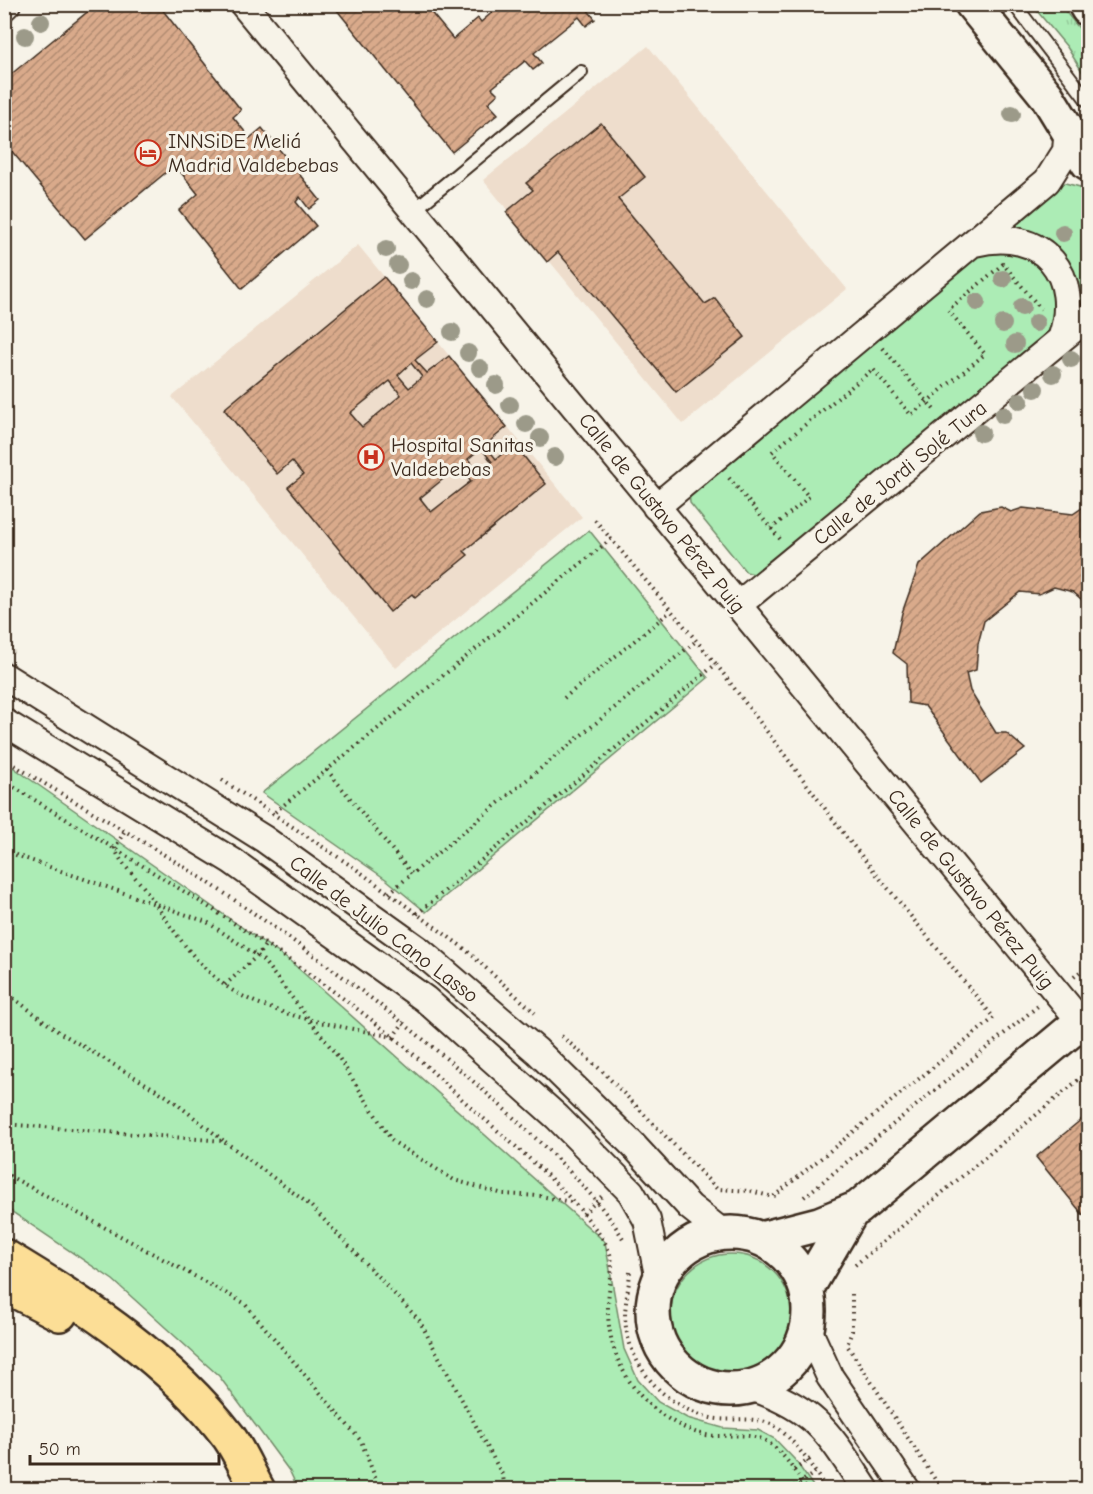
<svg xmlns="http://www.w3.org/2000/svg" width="1093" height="1494" viewBox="0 0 1093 1494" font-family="'Comic Neue',sans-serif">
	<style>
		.built { fill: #edc }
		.grass { fill: url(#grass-tufts); stroke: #748b6a; stroke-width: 1.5 }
		.green { fill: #acecb5; stroke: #748b6a; stroke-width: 1.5 }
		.building { fill: url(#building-hatch); stroke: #3b2a1e; stroke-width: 1.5; fill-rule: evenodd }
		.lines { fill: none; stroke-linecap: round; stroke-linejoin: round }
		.lane-casing { stroke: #3b2a1e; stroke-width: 16 }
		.street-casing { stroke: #3b2a1e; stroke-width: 30 }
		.secondary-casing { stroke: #3b2a1e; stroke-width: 38 }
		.highway-casing { stroke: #3b2a1e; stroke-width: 38 }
		.path { stroke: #3b2a1e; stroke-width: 4; stroke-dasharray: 1.5 4.5; stroke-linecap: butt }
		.lane { stroke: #f7f3e8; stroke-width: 12 }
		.street { stroke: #f7f3e8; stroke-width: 26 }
		.secondary { stroke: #f7f3e8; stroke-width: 33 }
		.highway { stroke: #fcde96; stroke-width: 33 }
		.tree { fill: #9c9a89 }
		.labels { text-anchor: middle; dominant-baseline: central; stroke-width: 6; stroke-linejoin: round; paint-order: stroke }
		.poi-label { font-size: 21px; fill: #3b2a1e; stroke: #f7f3e8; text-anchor: start }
		.street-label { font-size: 21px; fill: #3b2a1e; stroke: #f7f3e8 }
	</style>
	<defs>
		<pattern id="grass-tufts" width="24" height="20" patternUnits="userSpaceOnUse" patternTransform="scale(1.5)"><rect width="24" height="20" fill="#acecb5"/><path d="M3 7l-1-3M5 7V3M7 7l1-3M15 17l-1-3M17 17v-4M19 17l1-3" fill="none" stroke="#95cb9b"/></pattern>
		<pattern id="building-hatch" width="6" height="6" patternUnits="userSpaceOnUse" patternTransform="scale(1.5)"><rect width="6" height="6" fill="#d9aa8b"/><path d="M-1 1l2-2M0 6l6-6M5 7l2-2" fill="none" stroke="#b18b71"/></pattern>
	</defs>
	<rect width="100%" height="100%" fill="#f7f3e8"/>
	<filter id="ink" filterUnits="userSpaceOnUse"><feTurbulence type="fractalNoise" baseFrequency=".0167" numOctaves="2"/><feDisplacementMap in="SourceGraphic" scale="12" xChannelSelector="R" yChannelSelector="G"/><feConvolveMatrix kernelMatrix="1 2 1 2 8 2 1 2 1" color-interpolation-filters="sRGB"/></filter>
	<g filter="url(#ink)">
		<path class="built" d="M648,46L847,289L683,424L483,180Z
			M358,245L582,517L396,668L172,397Z"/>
		<path class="grass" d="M1032,5H1060L1088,39V81L1067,47Z"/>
		<path class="green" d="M1065,183L1080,187L1088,198V306L758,575L746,572L690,503L689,489L1056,185Z
			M589,530L708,678L426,912L387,880L262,793Z
			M4,761L290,961L605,1242L624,1349L638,1380L658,1402L687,1418L723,1428L758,1430L775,1439L795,1460L815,1489H298L290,1472L219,1376L113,1280L5,1207Z
			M671 1314a60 60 0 1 1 120 0a60 60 0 1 1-120 0Z"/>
		<path class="building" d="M97,4H158L241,110L233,117L250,138L262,128L320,200L309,209L300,197L296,202L316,226L242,289L179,210L198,194L175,165L85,239L4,142V80Z
			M332,4H412L415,9L424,4L453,39L478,18L481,22L502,4H593L587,9L595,19L586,26L579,17L534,53L542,63L533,70L525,61L492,88L498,94L488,103L498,114L452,152Z
			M601,123L645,177L618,199L705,304L715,298L745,337L676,392L558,252L547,262L506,212L533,190L526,183Z
			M384,277L438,342L415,360L427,373L449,356L507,427L485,445L496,459L514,444L546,484L464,551L468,555L415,598L412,594L390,612L288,487L303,475L292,461L277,474L224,409ZM411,363L422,377L409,388L398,375ZM390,381L401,395L362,427L350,413ZM481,448L492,462L479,473L468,459ZM459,466L471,481L431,512L420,498Z
			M1088,504V605L1073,592L1054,587L1039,594L1020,592L984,621L978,644L976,670L966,673L970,691L996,733H1006L1025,749L981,783L925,706L908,703L907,664L893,653L902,613L919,565L980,511L1001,507L1011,512L1023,508L1073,514Z
			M1088,1114V1221L1036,1157Z"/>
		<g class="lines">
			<g class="lane-casing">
				<path id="lane" d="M1014,4L1088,101
					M413,211L581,72"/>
			</g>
			<g class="street-casing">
				<path id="street" d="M243,4L1081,1022
					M4,7L7,4
					M975,243C1043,226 1083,276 1061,339
					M656,507L1047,181L1066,151L1068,126
					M738,605L1088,317
					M4,676L264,839L419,950L537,1051L632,1144L690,1207L723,1233
					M4,722L232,861L425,999L557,1117L631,1192L647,1220L659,1280
					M808,1329L830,1377L907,1490
					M751,1387C818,1410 829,1434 866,1490"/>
			</g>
			<g class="secondary-casing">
				<path id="secondary" d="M972,4L1047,96L1088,163
					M1085,4L1088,9
					M653 1311a78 78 0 1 1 156 0a78 78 0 1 1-156 0Z
					M761,1239L819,1224L858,1208L1088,1016
					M807,1288L852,1211"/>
			</g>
			<g class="highway-casing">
				<path id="highway" d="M4,1256C86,1305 170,1360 229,1437C240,1453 248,1472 258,1490
					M4,1285L60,1314"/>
			</g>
			<path class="path" d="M883,348L936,412
				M729,478L780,539
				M595,520L716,664
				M771,529L809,497L772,452L873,369L911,415L985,354L948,310L1003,264L1041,309
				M611,539L327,770L412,874L696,641
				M4,645L14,652
				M564,698L671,611
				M4,759C75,803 149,843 218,889C318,956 414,1027 503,1108C543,1145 598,1194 625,1242
				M222,780L356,869L465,949L535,1013
				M4,781C136,863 271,939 392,1036C420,1058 445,1085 472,1108C515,1147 563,1184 597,1231C621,1262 609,1271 608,1305C607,1338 618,1369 639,1394C655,1412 681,1430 706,1435C725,1438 743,1432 762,1439C782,1448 795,1472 807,1490
				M275,812L327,770
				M124,832L115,848C120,865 140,880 150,896C171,927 192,960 223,984C266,1016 341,1026 393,1037L404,1022
				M4,851L207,922L262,959L339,1058L392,1141L454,1180L503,1194L540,1196L571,1202
				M389,893L412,874
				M417,914L716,664L851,843L994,1018L773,1197L751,1191L717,1189L601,1070L559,1034
				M1074,977L1088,965
				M225,985L258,955L266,944
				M4,991L59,1032L168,1097L224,1141
				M4,1124L224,1141L310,1205L419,1320L503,1476L505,1490
				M4,1173L244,1303L361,1441L380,1490
				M804,1197L1038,1006
				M583,1214L602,1196
				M855,1265L1088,1072
				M630,1272C629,1287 625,1302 625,1317C627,1364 663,1405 707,1417C728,1423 749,1415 771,1424C791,1433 815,1471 827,1490
				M852,1294V1331L847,1345L942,1490
				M794,1470L813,1457
				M789,1490L816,1472"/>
			<use href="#lane" class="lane"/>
			<use href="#street" class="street"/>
			<use href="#secondary" class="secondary"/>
			<use href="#highway" class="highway"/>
		</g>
		<g class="tree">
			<circle cx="41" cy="22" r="9"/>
			<circle cx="25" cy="36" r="9"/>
			<circle cx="1012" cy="114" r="9"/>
			<circle cx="1063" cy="233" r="9"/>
			<circle cx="386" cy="249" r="9"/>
			<circle cx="398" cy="265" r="9"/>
			<circle cx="1003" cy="279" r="9"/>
			<circle cx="411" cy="281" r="9"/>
			<circle cx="427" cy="299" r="9"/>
			<circle cx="977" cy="302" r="9"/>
			<circle cx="1022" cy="307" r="9"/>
			<circle cx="1036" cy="323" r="9"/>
			<circle cx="1003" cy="324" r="9"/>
			<circle cx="452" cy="332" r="9"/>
			<circle cx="1015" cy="344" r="9"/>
			<circle cx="468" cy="353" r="9"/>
			<circle cx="1071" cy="359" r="9"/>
			<circle cx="480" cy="368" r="9"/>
			<circle cx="1053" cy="374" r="9"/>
			<circle cx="496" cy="385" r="9"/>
			<circle cx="1035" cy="389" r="9"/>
			<circle cx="1020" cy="401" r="9"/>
			<circle cx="510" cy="405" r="9"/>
			<circle cx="1003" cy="415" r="9"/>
			<circle cx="526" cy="424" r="9"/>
			<circle cx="981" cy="433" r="9"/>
			<circle cx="540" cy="438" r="9"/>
			<circle cx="555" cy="457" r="9"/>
		</g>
	</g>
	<defs>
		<g id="hotel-ring" transform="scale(1.35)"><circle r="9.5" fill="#f7f3e8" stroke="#c8321e" stroke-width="1.5"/><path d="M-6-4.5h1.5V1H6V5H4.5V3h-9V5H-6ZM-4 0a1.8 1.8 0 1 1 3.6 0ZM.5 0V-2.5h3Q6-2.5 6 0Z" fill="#c8321e"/></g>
		<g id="hospital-ring" transform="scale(1.35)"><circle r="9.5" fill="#f7f3e8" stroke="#c8321e" stroke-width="1.5"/><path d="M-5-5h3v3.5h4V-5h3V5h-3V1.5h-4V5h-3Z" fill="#c8321e"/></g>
	</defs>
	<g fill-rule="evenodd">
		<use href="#hotel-ring" x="148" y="153"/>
		<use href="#hospital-ring" x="371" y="457"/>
	</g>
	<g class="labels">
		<g class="poi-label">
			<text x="168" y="141">INNSiDE Meliá<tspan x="168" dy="24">Madrid Valdebebas</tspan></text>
			<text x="391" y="445">Hospital Sanitas<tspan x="391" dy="24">Valdebebas</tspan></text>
		</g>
		<g class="street-label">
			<text transform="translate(900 473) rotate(-39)">Calle de Jordi Solé Tura</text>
			<text transform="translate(662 513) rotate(51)">Calle de Gustavo Pérez Puig</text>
			<text transform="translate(971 889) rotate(51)">Calle de Gustavo Pérez Puig</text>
			<text transform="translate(384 929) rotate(37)">Calle de Julio Cano Lasso</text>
		</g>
	</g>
	<rect width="1093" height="1494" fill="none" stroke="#f7f3e8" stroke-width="24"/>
	<rect x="12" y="12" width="1069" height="1470" fill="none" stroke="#3b2a1e" stroke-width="2" filter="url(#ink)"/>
	<path d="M30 1455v9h189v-9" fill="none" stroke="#3b2a1e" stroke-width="3"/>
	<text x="39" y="1455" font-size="18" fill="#3b2a1e" stroke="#f7f3e8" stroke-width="4.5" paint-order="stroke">50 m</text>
</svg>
